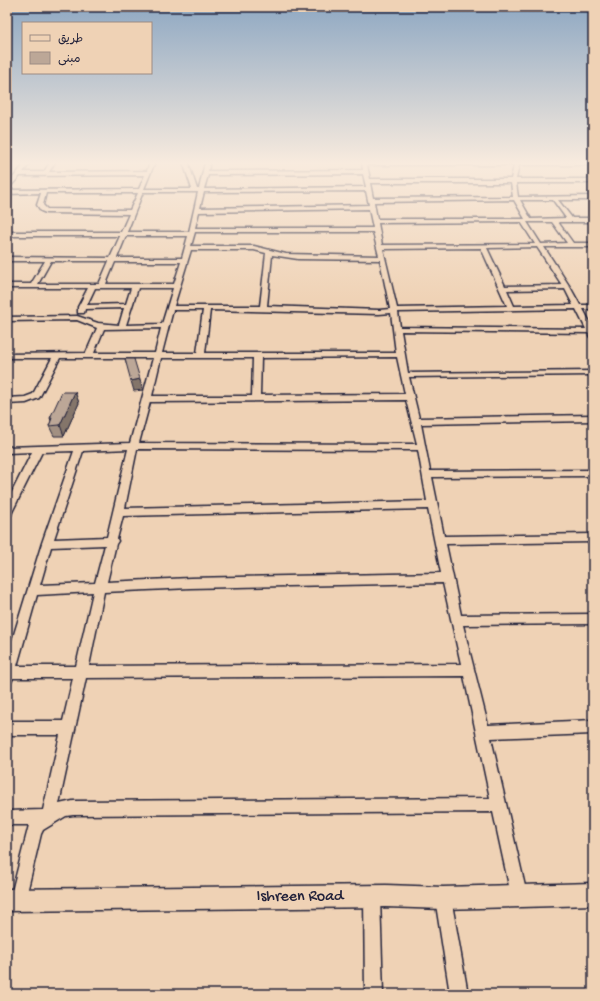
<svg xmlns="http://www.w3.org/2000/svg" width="600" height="1001" viewBox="0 0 600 1001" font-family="'Gochi Hand','Playpen Sans Arabic',sans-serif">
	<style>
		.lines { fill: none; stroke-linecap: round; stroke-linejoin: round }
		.street-casing { stroke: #22223b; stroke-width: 3 }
		.secondary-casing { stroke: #22223b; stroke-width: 3 }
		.street { fill: #efd2b5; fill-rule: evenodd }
		.secondary { fill: #efd2b5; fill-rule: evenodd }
		.wall { fill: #a29082; stroke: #22223b }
		.shaded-wall { fill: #84756a; stroke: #22223b }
		.building { fill: #bca797; stroke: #22223b }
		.labels { text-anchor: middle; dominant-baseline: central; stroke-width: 3; stroke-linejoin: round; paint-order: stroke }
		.near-street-label { font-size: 16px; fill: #22223b; stroke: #efd2b5 }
	</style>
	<rect width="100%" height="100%" fill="#efd2b5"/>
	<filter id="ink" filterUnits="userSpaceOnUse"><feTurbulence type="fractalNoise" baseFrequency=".025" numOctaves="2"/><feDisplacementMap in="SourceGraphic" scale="8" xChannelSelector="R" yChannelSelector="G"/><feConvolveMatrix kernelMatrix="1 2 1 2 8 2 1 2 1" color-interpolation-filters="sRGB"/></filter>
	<g filter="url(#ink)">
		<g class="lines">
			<g class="street-casing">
				<path id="street" d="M26,162H31L23,172H44L50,162H55L49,172L147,171L150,162H155L144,189H192L183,162H188L197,189H199L205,162H210L208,171L363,170L362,162L593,163V165H519L516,179H593V183H516L518,197L593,196V200H558L572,218H593V222H558L573,243H593V247H544L570,287L580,305H593V309H583L593,328V337H590L588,333L401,331L408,373L593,371V375L409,377L419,418L593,415V421L421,424L430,471L593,470V476L432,477L444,536L593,534V542L446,544L461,615L593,614V624L463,625L488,725L593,720V734L491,738L527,895L525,901L519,903L513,901L511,895L493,812L73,815L66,816L43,830L41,834L24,905L18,907L12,905L10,899L29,825H7V811L43,810L60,735H7V721H63L73,678H13L11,682L7,684V657L42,543L74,451L42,452L12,512L11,515L7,516V502L32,452L7,453V447L130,443L153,358H60L39,398L26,403L7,404V398L25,397L33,394L52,358H7V354L86,353L97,328L77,320L7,321V317L77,316L98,323L119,325L124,308L85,309L84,313H78V307L88,288H7V284H31L45,261H7V257L110,258L120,236H7V232H121L129,214L46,213L41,211L37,205L41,193L7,194V190L139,189L145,175L20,176L7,190V185ZM367,165H514L511,179H370ZM363,174L366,187L204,189L208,175ZM370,183H511L513,197L373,198ZM366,191L369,205L200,208L204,192ZM143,192H198L189,232H127ZM46,193H138L130,210L47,209L43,205ZM514,200L525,219H377L374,202ZM520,200H553L566,218L531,219ZM369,209L373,228H195L199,212ZM521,222L535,244L382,245L378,223ZM527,222H552L567,243L541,244ZM195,232H373L379,256L286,254L254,246H191ZM126,236H188L182,258H117ZM537,247L562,285L505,286L487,248ZM481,248L507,306L397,308L383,249ZM191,250H254L266,253L260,306H174ZM272,255L298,259L380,260L390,309L379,310L267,306ZM51,261H109L99,284H38ZM115,262H181L174,284H106ZM95,288H131L126,304L87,305ZM138,288H173L162,324L126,325ZM565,289L573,305L514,306L507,290ZM576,309L586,329L400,327L398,312ZM173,310H203L197,353H162ZM210,310L379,314L391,313L396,353H205ZM161,328L155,353H94L104,329ZM397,357L405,394L260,395L261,358ZM161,358H253L252,396H152ZM406,400L417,444L139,443L150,402ZM128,449L107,537L54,539L83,451ZM137,449L418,450L427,501L125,508ZM428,509L441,573L190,578L107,582L116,544L118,541L117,539L123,516ZM105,545L95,583L40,585L51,547ZM443,583L461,664L89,666L104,592L190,588ZM93,592L76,666H17L37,595ZM464,676L490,798L73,801L59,804L86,678Z
					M372,889L378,891L380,897L383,994H365L364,897L366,891Z
					M443,890L449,892L451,898L468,994H450L435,898L437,892Z"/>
			</g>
			<g class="secondary-casing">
				<path id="secondary" d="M7,162H11L7,166Z
					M593,883V905L443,909L386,907L7,911V889L386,885L443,887Z"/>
			</g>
			<use href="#street" class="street"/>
			<use href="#secondary" class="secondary"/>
		</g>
		<path class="wall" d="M75,392L79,403L64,436H54L49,426L51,421L50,418Z"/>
		<path class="shaded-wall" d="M140,379L143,390L134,391L131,381Z
			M75,392L79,403L64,436L60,425Z"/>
		<path class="building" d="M125,359H134L140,379L131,381Z
			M62,392H75L60,425L49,426L52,418H50Z"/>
	</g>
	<linearGradient id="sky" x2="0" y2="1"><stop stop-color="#8da7c2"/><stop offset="0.54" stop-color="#f8ebde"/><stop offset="1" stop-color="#f8ebde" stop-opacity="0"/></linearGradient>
	<rect width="600" height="302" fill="url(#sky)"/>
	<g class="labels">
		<g class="near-street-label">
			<text x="300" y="897">Ishreen Road</text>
		</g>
	</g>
	<rect width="600" height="1001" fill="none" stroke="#efd2b5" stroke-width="24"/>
	<rect x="12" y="12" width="576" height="977" fill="none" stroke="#22223b" stroke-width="1.5" filter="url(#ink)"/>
	<rect x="22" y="22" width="130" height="52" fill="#efd2b5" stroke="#9d8c84"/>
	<rect x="30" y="35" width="20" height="6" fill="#efd2b5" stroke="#9d8c84"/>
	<text x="58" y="42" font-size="12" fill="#22223b">طريق</text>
	<rect x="30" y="52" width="20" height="12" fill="#bca797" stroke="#9d8c84"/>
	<text x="58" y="62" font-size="12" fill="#22223b">مبنى</text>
</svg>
